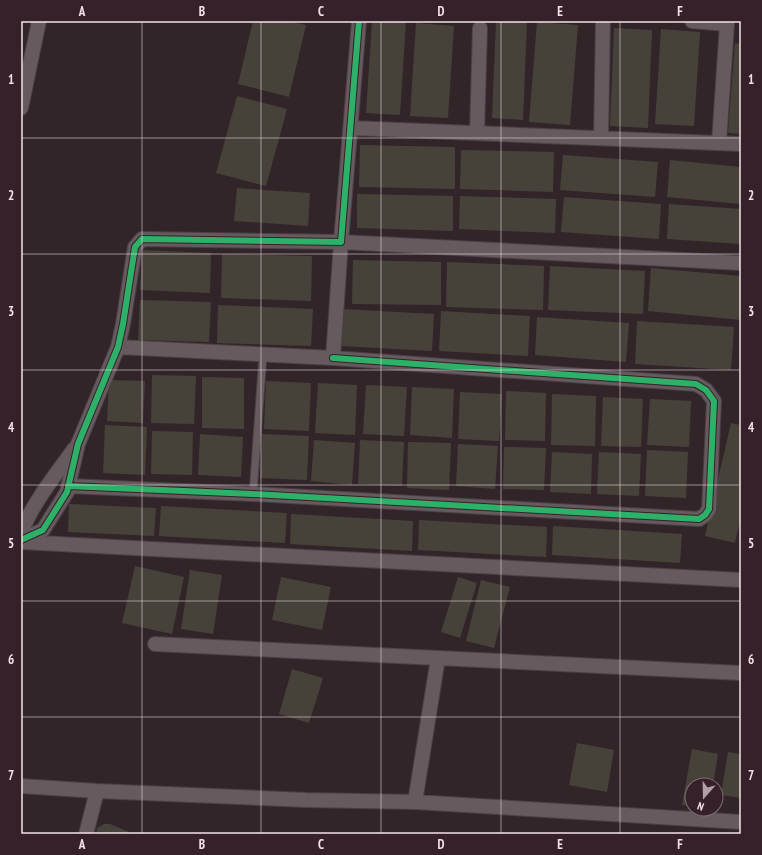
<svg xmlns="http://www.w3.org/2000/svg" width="762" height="855" viewBox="0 0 762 855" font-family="'PT Sans Narrow',sans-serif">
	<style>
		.building { fill: #474239 }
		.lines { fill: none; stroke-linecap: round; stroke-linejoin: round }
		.service-casing { stroke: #4b4045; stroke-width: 9 }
		.minor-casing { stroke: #4b4045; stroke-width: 16 }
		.service { stroke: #655a5e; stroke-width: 7 }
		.minor { stroke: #655a5e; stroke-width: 14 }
		.cycleway-casing { stroke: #362029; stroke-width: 8 }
		.cycleway { stroke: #2db169; stroke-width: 6 }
		.grid { fill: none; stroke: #f2e2e8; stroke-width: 1; stroke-opacity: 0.55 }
		.neatline { fill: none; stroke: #f2e2e8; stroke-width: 1.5 }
		.grid-label { font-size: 13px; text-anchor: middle; font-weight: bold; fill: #f2e2e8 }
	</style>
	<rect width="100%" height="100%" fill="#31252a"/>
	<path class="building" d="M253,21H287L306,25L289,97L238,84Z
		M372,21H406L400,115L366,113Z
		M496,21L527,22L523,120L492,118Z
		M537,22L578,25L570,125L529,122Z
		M416,23L454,26L448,118L410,116Z
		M614,28L652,30L648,128L610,126Z
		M661,29L700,32L694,126L655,124Z
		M735,43L741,44V134L728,133Z
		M237,96L287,109L266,186L216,173Z
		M360,145L455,147V189L359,187Z
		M461,150L554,152L553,192L460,189Z
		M563,155L658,162L655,197L560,190Z
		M670,160L741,167V204L667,197Z
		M237,188L310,193L308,226L234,221Z
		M357,194L453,196V231L357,228Z
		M460,196L556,199L555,233L459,229Z
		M564,197L661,204L659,239L561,232Z
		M669,204L741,209V244L667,239Z
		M142,250L211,253L210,293L140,290Z
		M222,254L312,256L311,301L221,298Z
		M353,260L441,262V305L352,304Z
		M447,262L544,266L543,310L446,307Z
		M550,266L645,271L643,314L548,310Z
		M651,268L741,276V320L648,311Z
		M140,300L211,302L209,342L138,340Z
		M218,305L313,309L311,346L217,343Z
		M343,309L434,314L432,351L341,346Z
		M441,311L530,316L528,356L439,351Z
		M537,317L629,323L626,362L535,355Z
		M637,321L734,327L731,370L635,364Z
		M152,375L196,376L194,424L151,423Z
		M202,377L244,378V429L202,428Z
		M109,380L145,381L143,423L107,421Z
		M266,381L311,383L309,431L264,429Z
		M318,383L357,385L355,435L315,433Z
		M366,385L407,387L404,436L363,434Z
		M412,387L454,389L452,438L410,435Z
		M506,391L546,393L545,441L505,440Z
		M460,392L502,394L499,441L458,439Z
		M552,394L596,396L595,446L551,445Z
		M603,397L643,399L641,447L601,446Z
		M650,399L691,401L689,447L647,445Z
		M731,423L741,425V517L735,543L705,536Z
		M105,425L147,427L145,475L103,473Z
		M152,431L193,432L192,475L151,474Z
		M200,434L243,437L241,477L198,475Z
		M262,434L309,436L307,480L260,478Z
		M314,440L355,443L352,485L311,481Z
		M360,440L404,442L402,486L358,484Z
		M408,442L451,443L449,490L407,488Z
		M458,444L498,446L495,489L456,486Z
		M504,447L546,448L544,490L503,489Z
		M647,450L688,452L686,498L645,496Z
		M552,452L592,454L591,494L550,492Z
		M599,452L641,454L639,496L597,494Z
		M69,504L156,508L154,536L68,532Z
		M161,506L287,513L285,543L159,536Z
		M291,514L413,521L412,551L290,544Z
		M419,520L547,527L546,557L418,550Z
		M553,526L682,534L680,563L552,555Z
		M135,566L184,577L172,634L122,623Z
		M190,570L222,575L213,634L181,629Z
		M281,577L331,587L322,630L272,620Z
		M458,577L477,583L460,638L441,632Z
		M481,580L510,587L494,648L466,641Z
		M292,669L323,678L309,723L279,714Z
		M577,743L614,750L607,792L569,785Z
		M692,749L718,754L713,785H692V806L682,805Z
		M728,752L741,754V798L721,795Z
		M104,824H110L129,832V834H96L97,828Z"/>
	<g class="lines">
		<g class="service-casing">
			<path id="service" d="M253,494L263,355"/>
		</g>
		<g class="minor-casing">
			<path id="minor" d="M692,21L727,24L719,143
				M21,108L39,21
				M351,128L741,144
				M477,133L480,28
				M601,138L603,21
				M118,347L333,358L341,242L741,263
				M68,486L253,494L699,519L705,515L709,509L714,401L706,390L696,384L333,358
				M21,533C33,502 55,476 74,449
				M21,540L43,530L67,492L78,444L118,347L123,324L135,247L142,239L341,242L359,21
				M21,542L741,580
				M155,644L438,658L415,802
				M438,658L741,673
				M21,786L97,791
				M86,834L97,791L306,800L415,802L741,822"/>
		</g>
		<use href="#service" class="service"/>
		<use href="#minor" class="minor"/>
		<g class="cycleway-casing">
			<path id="cycleway" d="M68,486L253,494L699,519L705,515L709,509L714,401L706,390L696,384L333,358
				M21,540L43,530L67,492L78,444L118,347L123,324L135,247L142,239L341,242L359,21"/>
		</g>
		<use href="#cycleway" class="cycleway"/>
	</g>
	<path class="grid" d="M142,21V834M261,21V834M381,21V834M501,21V834M620,21V834M21,138H741M21,254H741M21,370H741M21,485H741M21,601H741M21,717H741"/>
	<rect width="762" height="855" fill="none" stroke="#362029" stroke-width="44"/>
	<g transform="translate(704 797) rotate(200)"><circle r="19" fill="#362029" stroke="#816e75"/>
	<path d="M0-3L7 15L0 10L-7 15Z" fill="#aea0a6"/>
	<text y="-6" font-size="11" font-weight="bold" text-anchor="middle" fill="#f2e2e8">N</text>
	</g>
	<rect x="22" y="22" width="718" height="811" class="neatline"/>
	<g class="grid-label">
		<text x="82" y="16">A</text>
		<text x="202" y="16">B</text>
		<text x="321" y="16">C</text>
		<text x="441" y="16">D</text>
		<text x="560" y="16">E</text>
		<text x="680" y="16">F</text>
		<text x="11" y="84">1</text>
		<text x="751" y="84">1</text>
		<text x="11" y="200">2</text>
		<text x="751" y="200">2</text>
		<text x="11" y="316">3</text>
		<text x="751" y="316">3</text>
		<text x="11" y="432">4</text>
		<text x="751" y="432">4</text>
		<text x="11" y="548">5</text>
		<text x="751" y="548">5</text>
		<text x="11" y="664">6</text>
		<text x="751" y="664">6</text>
		<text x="11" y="780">7</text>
		<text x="751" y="780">7</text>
		<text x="82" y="849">A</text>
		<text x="202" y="849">B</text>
		<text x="321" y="849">C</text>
		<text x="441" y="849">D</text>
		<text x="560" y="849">E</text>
		<text x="680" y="849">F</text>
	</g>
</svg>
